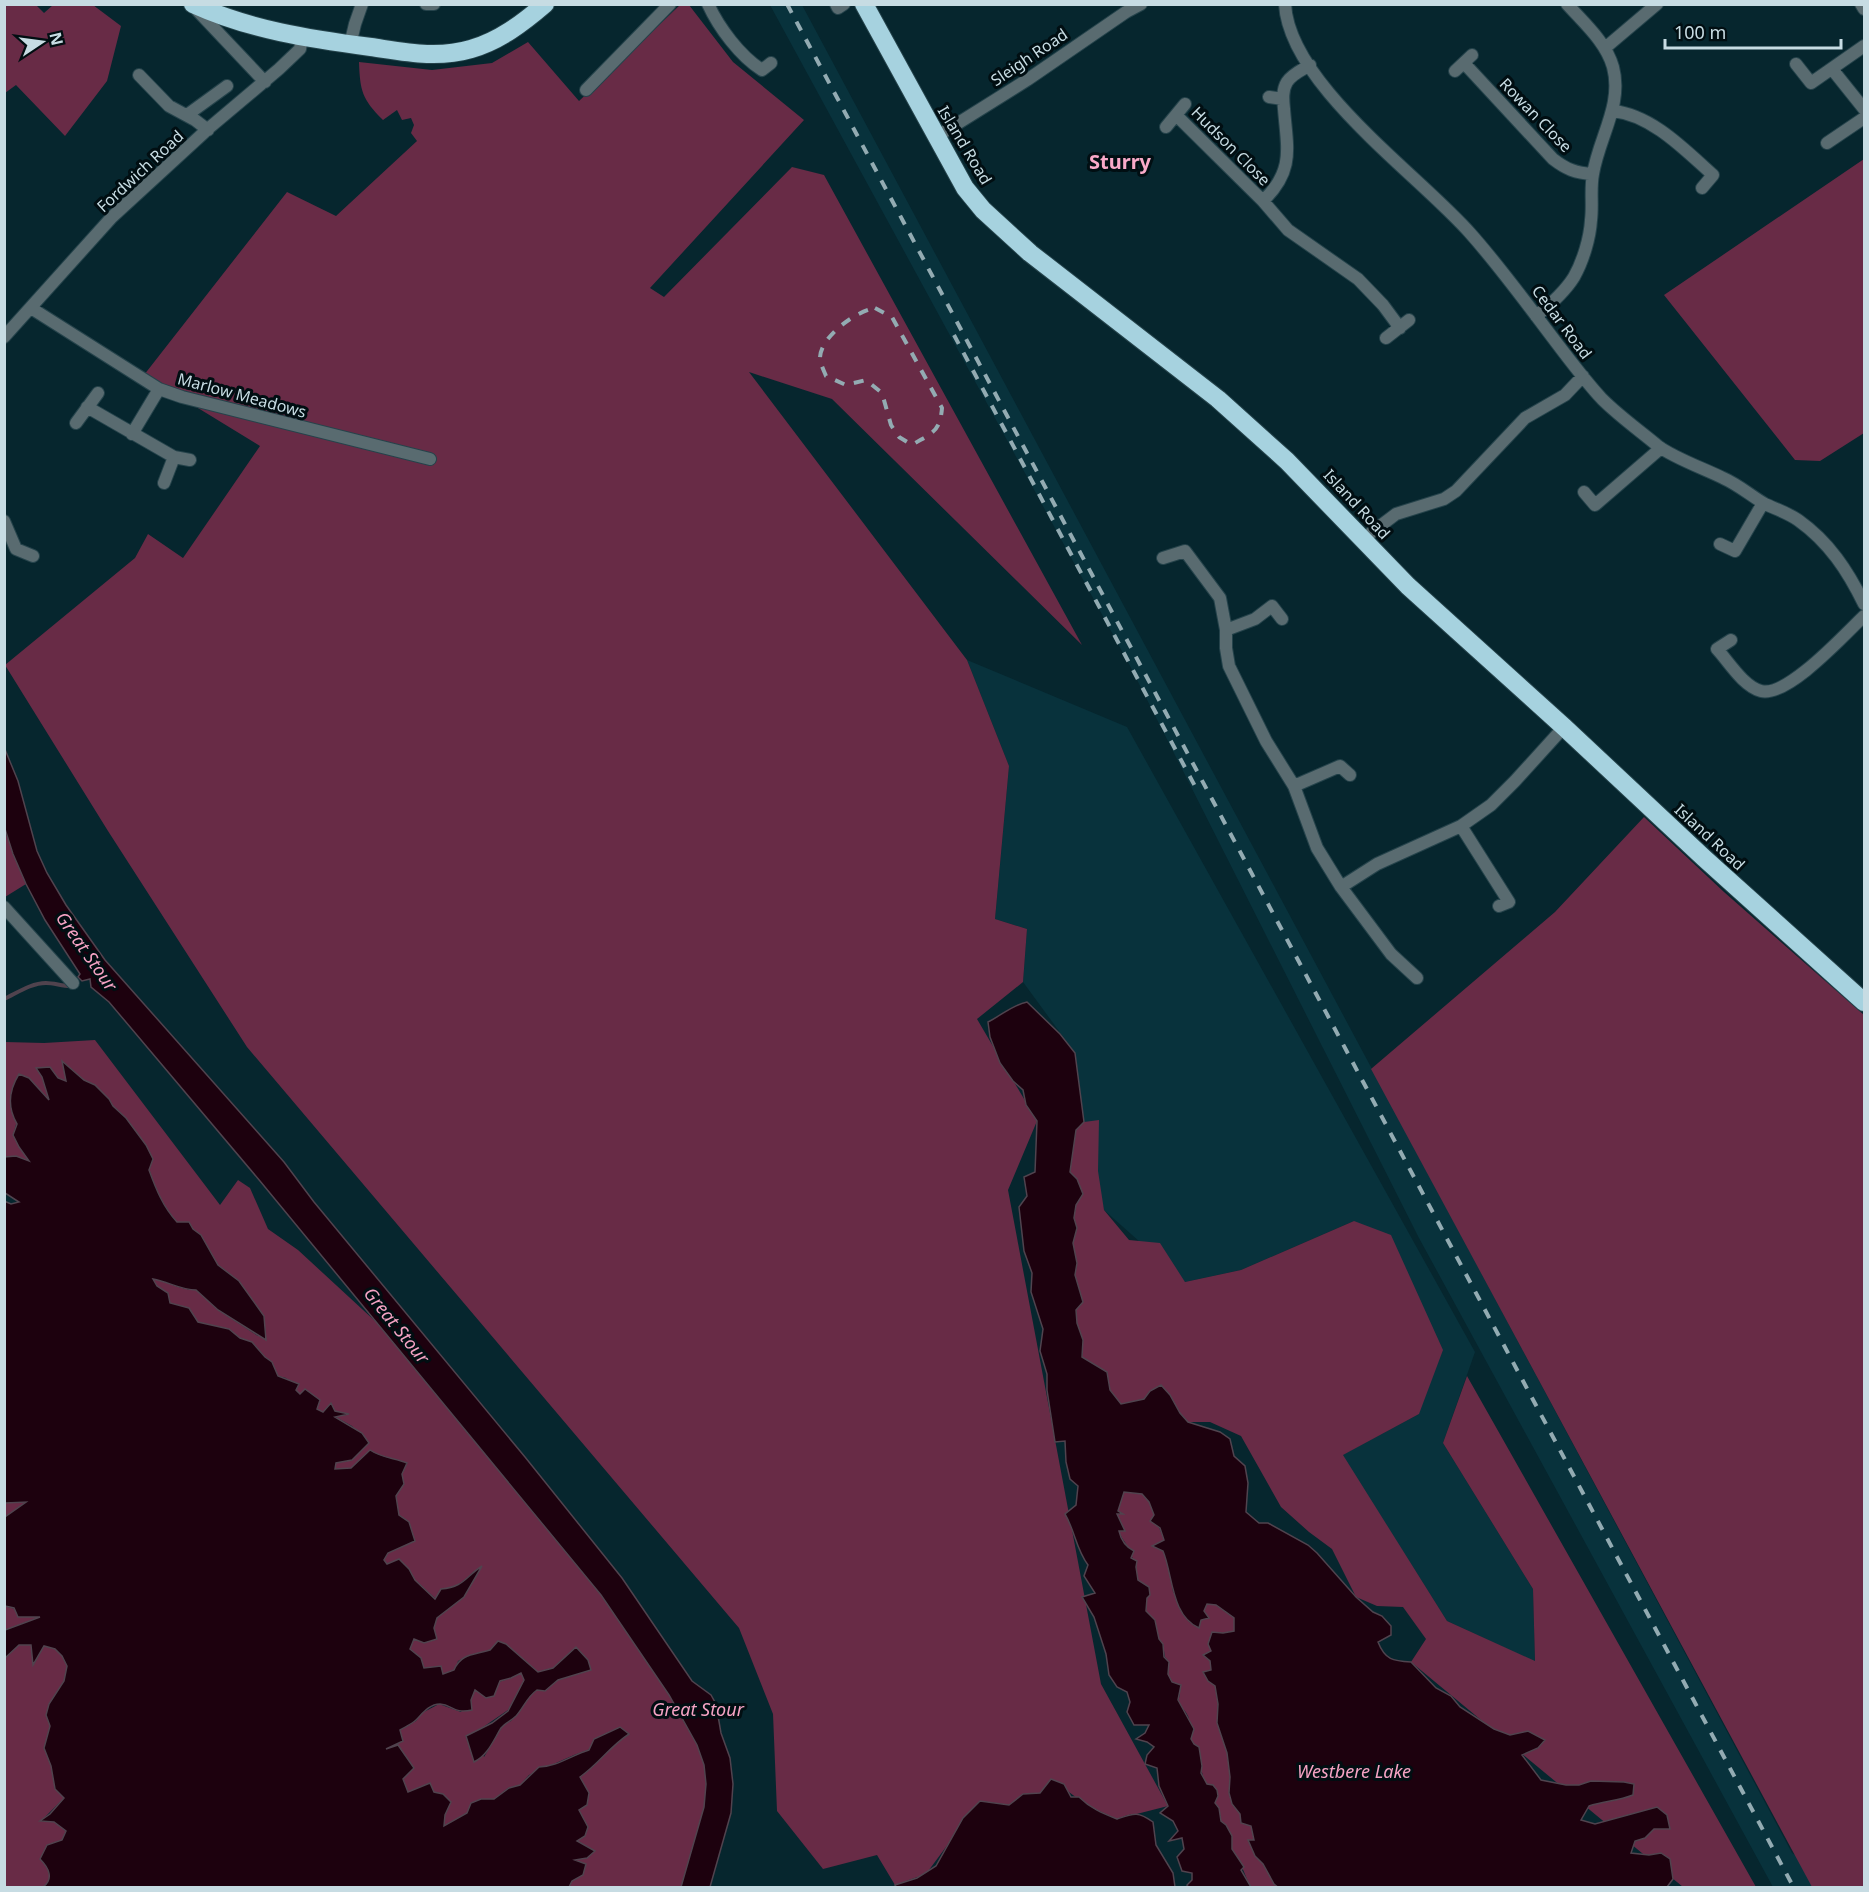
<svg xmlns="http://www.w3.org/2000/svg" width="1869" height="1892" viewBox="0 0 1869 1892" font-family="'Noto Sans',sans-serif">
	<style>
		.built { fill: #08323c }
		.green { fill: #682b46 }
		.water { fill: #1d010e; stroke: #50434e; stroke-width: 1.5 }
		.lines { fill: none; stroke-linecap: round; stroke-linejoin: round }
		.stream { stroke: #50434e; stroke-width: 4 }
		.minor-casing { stroke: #25434b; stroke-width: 14 }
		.highway-casing { stroke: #25434b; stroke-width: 20 }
		.minor { stroke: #596b70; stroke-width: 12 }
		.highway { stroke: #a6d2df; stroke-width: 18 }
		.rail { stroke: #93abb2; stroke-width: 4; stroke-dasharray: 10 10; stroke-linecap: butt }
		.labels { text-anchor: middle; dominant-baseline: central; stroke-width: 6; stroke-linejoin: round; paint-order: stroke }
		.street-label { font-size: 16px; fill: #c7dce3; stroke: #010e12 }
		.water-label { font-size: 18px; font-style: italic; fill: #f5a3c4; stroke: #010e12 }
		.quarter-label { font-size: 20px; font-weight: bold; fill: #f9aac9; stroke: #010e12 }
	</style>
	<rect width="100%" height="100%" fill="#06262e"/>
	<path class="built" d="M770,5H802L1792,1853L1798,1857L1814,1887H1773L1419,1238L1129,664Z
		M967,660L1127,727L1475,1352L1443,1443L1533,1589L1535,1662L1447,1621L1342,1455L1419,1414L1354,1221L1241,1270L1185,1282L1104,1210L1084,1122L1075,1053L1023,982L1027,929L995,919L1009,766Z"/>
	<path class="green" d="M5,4L36,5L44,13L53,5H93L121,26L107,81L65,136L16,85L5,93Z
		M680,5H689L733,62L804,120L650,288L664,297L792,167L824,175L1082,645L832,399L749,372L967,660L1009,766L995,919L1027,929L1023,982L977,1019L1037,1121L1008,1190L1101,1684L1168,1806L1117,1819L1088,1806L1051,1779L1040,1794H1023L1009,1805L980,1801L926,1874L895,1885L877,1855L823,1869L777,1811L773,1714L739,1628L247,1047L108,831L5,665L135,558L148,534L183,558L260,446L144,375L287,192L336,216L417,141L411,133L414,125L411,118L402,120L397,110L383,120C362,99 360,91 359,62L432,70L492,63L528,42L579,101Z
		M1864,159V433L1820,461L1795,460L1664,295Z
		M1644,817L1724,892L1864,1015V1887H1812L1371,1069L1555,912Z
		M4,829L26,884L5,897H4Z
		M95,1040L220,1205L238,1180L250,1188L268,1229L298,1250L388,1333L603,1593L694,1730L709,1772L707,1811L686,1887H569L572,1881L586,1864L574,1860L595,1851L577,1841L580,1777C598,1764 609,1746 628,1735L574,1755L529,1775L520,1785L508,1788L494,1799H481L467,1813L444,1826L445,1815L451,1802C438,1788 425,1792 408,1792L403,1779L414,1768L386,1749L400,1730L416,1721L422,1713L439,1704L461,1712L475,1690L511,1678L521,1673L524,1680L508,1710L476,1732L484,1757L503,1725L511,1721L529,1696L537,1690L545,1691L558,1680L590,1670L576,1647L553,1668L538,1672L514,1651L490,1650L467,1656L458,1661L455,1670L442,1674L424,1668L421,1658L409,1649L414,1638L434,1628L437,1618L464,1597L481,1567C464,1577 464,1587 441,1589L436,1599L415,1580L409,1569L387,1564L384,1560L388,1553L399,1547L409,1522L399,1515L396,1496L404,1484L395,1459H386L370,1451L351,1468L335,1469L336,1463L352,1460L368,1443L352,1426L334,1416L347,1415C336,1414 320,1416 315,1405C312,1398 311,1394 305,1389L300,1395L286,1378L278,1376L272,1362L265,1357L252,1342L240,1338L229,1329L198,1322L189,1308L170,1303L168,1293L157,1286L152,1278C168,1282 181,1290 196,1290L218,1310L258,1336L264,1316L229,1273L218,1265L201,1235L193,1229L189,1222H177C163,1206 156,1189 149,1169L153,1159L146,1145L126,1118L113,1106L109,1099L95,1085L84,1080L63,1062L67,1082L36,1068L42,1077L50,1101L29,1078L13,1135L19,1147L30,1162L16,1156L5,1157V1042L44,1043Z
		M1099,1120L1098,1171L1104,1210L1129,1240L1160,1243L1185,1282L1241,1270L1354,1221L1391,1235L1443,1350L1419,1414L1343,1455L1447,1621L1535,1661L1533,1589L1443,1443L1467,1376L1756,1887H1683L1411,1662L1426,1639L1403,1607L1377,1606L1356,1597L1332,1549L1309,1532L1281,1507L1241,1436L1210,1422H1188L1180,1413L1170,1395L1150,1391L1144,1399L1121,1405L1110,1390L1107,1372L1082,1357L1083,1340L1077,1323L1076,1310L1083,1302L1075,1275L1077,1263L1073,1243L1077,1228L1074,1218L1076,1205L1070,1172L1076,1130L1084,1122Z
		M1123,1492L1142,1493L1149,1502L1164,1540L1152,1546L1163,1551L1169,1566L1173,1592L1201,1619L1208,1618L1204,1611L1207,1604L1216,1605L1234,1618V1631L1223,1633C1215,1646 1208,1655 1211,1670L1204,1672L1208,1681L1215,1686L1218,1704L1217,1723L1227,1753L1230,1777L1229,1793L1232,1804L1251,1826L1254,1840H1249L1255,1856L1263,1864L1274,1884L1279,1887H1251C1244,1875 1241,1860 1232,1849V1836L1226,1825L1221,1821L1219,1808L1215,1803L1218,1796L1213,1785L1207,1784C1201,1776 1199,1758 1199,1747C1185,1740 1193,1728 1188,1716C1184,1707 1176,1706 1180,1694L1168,1675L1169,1662L1165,1657L1163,1644L1159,1639L1155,1620L1146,1611C1148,1592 1141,1594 1138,1579C1136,1569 1133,1557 1128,1547C1125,1541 1121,1538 1119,1531H1125L1117,1514L1122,1513L1118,1511Z
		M27,1502L5,1517V1503Z
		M4,1606L42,1616L5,1630Z
		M19,1645H31L34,1664L44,1646L55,1649L62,1656L67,1666L64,1681L49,1704L50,1726L44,1748L51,1766L55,1789L64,1798L41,1821L54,1822L66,1831L62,1840L40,1858C46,1865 51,1873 49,1883L43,1887H5L4,1658Z"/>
	<path class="water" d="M4,747L18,781L37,851L47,873L66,905L105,960L284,1162L314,1202L525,1457L622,1578L692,1681L711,1695L716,1704L721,1733L730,1758L733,1784L731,1813L710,1887H681L704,1807L706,1784L704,1765L697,1745L669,1695L601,1595L260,1181L109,1002L91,987L90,979L82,981L78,977L80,974L45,920L26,884L13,854L5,829Z
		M1027,1002L1060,1034L1075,1053L1084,1122L1076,1130L1070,1172L1077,1179L1083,1194L1076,1205L1074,1218L1077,1228L1073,1243L1077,1263L1075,1275L1083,1302L1076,1310L1077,1323L1083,1340L1082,1357L1107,1372L1110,1390L1121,1404L1144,1399L1150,1391L1161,1385L1170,1395L1180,1413L1188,1422L1220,1432L1230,1439L1234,1456L1245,1466L1248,1483L1246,1512L1259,1523H1268L1308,1545L1317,1553L1356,1597L1373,1612L1382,1616L1391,1626V1635L1378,1642C1385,1660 1393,1661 1411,1662L1436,1688L1451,1696L1460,1707L1494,1729L1510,1735L1528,1731L1545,1740L1538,1748L1522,1755L1541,1780L1566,1785H1579L1591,1781L1624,1782L1634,1784L1633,1795C1618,1801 1604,1801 1589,1806L1581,1820L1595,1824L1657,1807L1667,1815L1670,1829H1654L1645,1838L1635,1841L1631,1853L1649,1855L1661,1853L1670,1859L1673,1879L1667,1887L1279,1888L1274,1884L1263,1864L1255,1856L1248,1840H1254L1251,1826L1241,1823L1240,1814L1232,1804L1229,1793L1230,1777L1227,1753L1217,1723L1218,1704L1215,1686L1208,1681L1203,1672L1211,1670L1210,1661L1203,1655L1211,1651L1208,1644L1212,1632L1223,1633L1234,1631V1618L1216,1605L1207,1604L1204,1611L1209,1618L1201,1620L1199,1628C1171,1616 1173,1575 1163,1551L1152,1546L1164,1540L1160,1528L1150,1521L1154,1515L1149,1502L1142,1494L1124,1492L1118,1511L1123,1514H1117L1125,1531H1119C1121,1540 1126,1547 1134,1551L1131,1558L1137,1561L1136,1567L1138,1580L1149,1587L1150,1595L1147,1598L1146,1611L1155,1620L1159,1639L1163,1644L1164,1657L1169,1662L1168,1674L1172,1682L1181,1685L1178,1700L1194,1729L1191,1739L1194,1744L1199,1747L1202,1766L1201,1773L1207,1784L1213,1785L1217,1790L1218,1796L1215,1803L1219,1808L1221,1821L1226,1825L1232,1836V1849L1244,1867L1241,1870L1251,1887L1189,1888L1187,1885L1192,1880V1873L1182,1871L1177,1857L1184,1849L1182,1838L1169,1841L1178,1831L1173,1821L1160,1813L1168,1806L1159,1786L1157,1768L1145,1764L1147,1755L1154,1747L1147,1742L1136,1739L1145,1733L1149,1725H1134L1127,1712L1130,1702L1127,1692L1117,1687L1109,1675L1106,1654L1094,1617L1082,1597L1095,1593L1084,1576L1088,1565C1076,1549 1075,1531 1065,1514L1076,1505L1078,1486L1070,1479L1066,1462L1065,1441L1055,1442L1047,1390V1374L1040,1351L1043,1329L1031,1292L1032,1273L1024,1251L1019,1207L1027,1196L1024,1177L1035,1172L1037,1121L1026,1105L1023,1090L1013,1081L1000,1063L990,1037L988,1022C1002,1015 1012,1005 1027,1002Z
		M62,1061L84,1080L95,1085L109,1099L113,1106L126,1118L146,1145L153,1159L149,1170C156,1189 163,1207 177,1222H189L193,1229L201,1235L218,1265L239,1281L264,1316L266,1340L218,1310L196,1290C181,1290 169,1282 153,1279L157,1286L168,1293L170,1303L189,1308L198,1322L229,1329L240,1338L252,1342L265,1357L272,1362L278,1376L299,1384L296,1390L300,1394L305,1389L320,1400L317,1409L323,1412L331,1403L335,1411L349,1414L335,1417L362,1433L369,1443L352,1460L336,1463L335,1469L351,1468L370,1450C382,1458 394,1458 407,1463L402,1474L404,1484L396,1496L399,1515L409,1522L415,1541L388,1553L384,1560L387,1564L399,1559L409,1569L415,1580L435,1599L441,1589C464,1587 465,1577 482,1566L464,1597L437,1618L434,1628L437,1639L424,1643L414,1639L410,1649L421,1658L424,1668L441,1666L443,1674L454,1670C461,1653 475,1655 490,1650L498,1641L506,1644L538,1672L553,1668L576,1647L588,1660L591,1670L558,1680L545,1691L537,1690C527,1697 524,1707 516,1716C511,1721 505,1723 501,1728C493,1741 488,1755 474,1762L466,1736L492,1723L508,1711L524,1680L521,1673L511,1678L500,1681L494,1696L486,1698L475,1690L471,1700L472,1710C453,1714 453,1705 440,1704C429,1704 422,1714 416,1720C412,1724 405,1727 400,1730L403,1741L386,1749L398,1745L414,1768L403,1779L408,1792L430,1783L434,1792L443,1794L451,1802L445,1815L444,1826L467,1813L471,1803L481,1799H494L509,1788L520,1785L539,1767C556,1767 572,1755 589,1750L594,1739L620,1727L629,1734C609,1747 599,1764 580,1777L589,1793L587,1805L579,1810L588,1827L585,1836L577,1841L595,1851L587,1858L575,1860L586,1864L583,1875L572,1881L569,1887H43C54,1879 49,1868 40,1859L47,1845L62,1840L66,1831L54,1822L40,1821L50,1814L64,1798L55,1789L51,1766L44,1748L50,1726L46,1715L49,1704L64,1681L67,1666L62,1656L55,1649L44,1646L33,1665L31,1645H19L5,1658V1630L40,1617H18L14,1608L5,1606V1517L26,1502L5,1503L4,1201L11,1204L19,1202L5,1193L4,1157L16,1156L29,1161L19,1147L13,1135L17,1124C7,1107 9,1090 19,1074L29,1078L49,1100L42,1077L36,1068L50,1067L58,1078L66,1081Z
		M1051,1779L1064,1784L1071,1797H1079C1090,1808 1102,1813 1117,1819C1134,1813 1138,1811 1153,1822L1156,1845L1173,1873L1175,1887H896L895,1885L917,1878L936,1866L963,1818L980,1801L1009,1805L1023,1794L1040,1793Z"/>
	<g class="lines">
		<path class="stream" d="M4,999C17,993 31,983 46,983C54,983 62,986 70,986"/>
		<g class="minor-casing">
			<path id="minor" d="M426,4H434
				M708,4C719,28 740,56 762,70L771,63
				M836,4L838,8L844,4
				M1285,4C1289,84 1419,175 1470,233C1503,270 1532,311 1562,350C1575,367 1588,384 1602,399C1619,416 1640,431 1658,446C1674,458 1705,469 1723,478C1739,485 1751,496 1765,504C1776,509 1788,513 1798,520C1829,542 1848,571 1864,604
				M1861,4L1864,9
				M194,7L265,82
				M350,45L355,24L362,4
				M1605,48L1657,4
				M1464,63L1553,159C1566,169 1575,173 1593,174
				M1796,64L1811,83L1864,46
				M1832,69L1864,109
				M1455,71L1472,55
				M139,75L169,106L195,120L208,130
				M586,90L670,4
				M1269,97L1283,99
				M1613,111C1652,115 1685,150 1713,175L1702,188
				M187,115L227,86
				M1176,115L1263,201L1288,230L1358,279L1383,305L1400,328
				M1166,127L1185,104
				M936,137L1027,80L1126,12L1141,4
				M1827,143L1864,118
				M1263,201C1295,170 1287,148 1284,109C1283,100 1282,90 1287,82C1292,74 1302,70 1310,65
				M31,308L159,389L182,397L430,459
				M1536,316C1550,305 1564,293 1574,277C1583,261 1590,238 1591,220C1593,205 1590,189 1593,174C1599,137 1623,105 1613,67C1606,42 1584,23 1567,4
				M4,337L112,217L209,128L279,69L300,49L302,37
				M1386,338L1409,320
				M87,407L174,457L190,460
				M76,423L98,393
				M132,434L159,389
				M164,483L174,457
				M1584,492L1595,505L1661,448
				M4,521L16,549L33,556
				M1363,539L1396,514L1444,499L1456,491L1525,418L1565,395L1583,376
				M1720,544L1735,551L1763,503
				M1163,558L1185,551L1220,598L1226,630V648L1229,666L1266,741L1294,786L1317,848L1341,887L1391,954L1417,978
				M1226,630L1255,619L1272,606L1282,619
				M1731,640L1717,649C1729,662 1743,686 1761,691C1787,698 1845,634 1864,616
				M1294,786L1340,766L1350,775
				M1461,826L1509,902L1499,906
				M1341,887L1377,864L1461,826L1491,805L1515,781L1564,727
				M4,907L73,983"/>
		</g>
		<g class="highway-casing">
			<path id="highway" d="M193,4C250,30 310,39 371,47C405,52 437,59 471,49C499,41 523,23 545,4
				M864,4L965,188L983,210L1030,253L1218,399L1287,461L1408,586L1564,727L1704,858L1864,1002"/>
		</g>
		<use href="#minor" class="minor"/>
		<use href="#highway" class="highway"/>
		<path class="rail" d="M787,4L1794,1888
			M875,308L892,317L942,408C940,433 931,433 912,445L899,437L891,425L882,393L866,380L846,385L826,376C824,371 820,363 820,358C820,337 856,311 875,308Z
			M954,335L1196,788"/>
	</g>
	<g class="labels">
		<g class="street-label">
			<text transform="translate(1029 57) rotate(-34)">Sleigh Road</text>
			<text transform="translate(1536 115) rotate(46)">Rowan Close</text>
			<text transform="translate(965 145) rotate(59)">Island Road</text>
			<text transform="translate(1231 146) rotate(45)">Hudson Close</text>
			<text transform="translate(140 171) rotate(-43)">Fordwich Road</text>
			<text transform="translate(1562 322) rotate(53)">Cedar Road</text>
			<text transform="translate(242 395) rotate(15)">Marlow Meadows</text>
			<text transform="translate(1357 504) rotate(47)">Island Road</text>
			<text transform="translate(1710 837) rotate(43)">Island Road</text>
		</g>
		<g class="water-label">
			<text transform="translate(87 951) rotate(55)">Great Stour</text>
			<text transform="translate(397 1325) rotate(51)">Great Stour</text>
			<text x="698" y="1709">Great Stour</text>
			<text x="1354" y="1771">Westbere Lake</text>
		</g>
		<g class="quarter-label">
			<text x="1120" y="161">Sturry</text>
		</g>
	</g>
	<rect width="1869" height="1892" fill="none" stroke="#c7dce3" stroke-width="12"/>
	<g transform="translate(42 42) rotate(77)" stroke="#010e12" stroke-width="4.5" paint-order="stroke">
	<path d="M0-4.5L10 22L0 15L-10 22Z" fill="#c7dce3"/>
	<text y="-9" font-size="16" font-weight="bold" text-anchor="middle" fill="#c7dce3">N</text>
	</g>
	<path d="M1665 39v9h176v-9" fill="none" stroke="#c7dce3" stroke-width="3"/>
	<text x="1674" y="39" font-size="18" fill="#c7dce3" stroke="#010e12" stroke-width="4.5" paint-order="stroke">100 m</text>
</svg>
